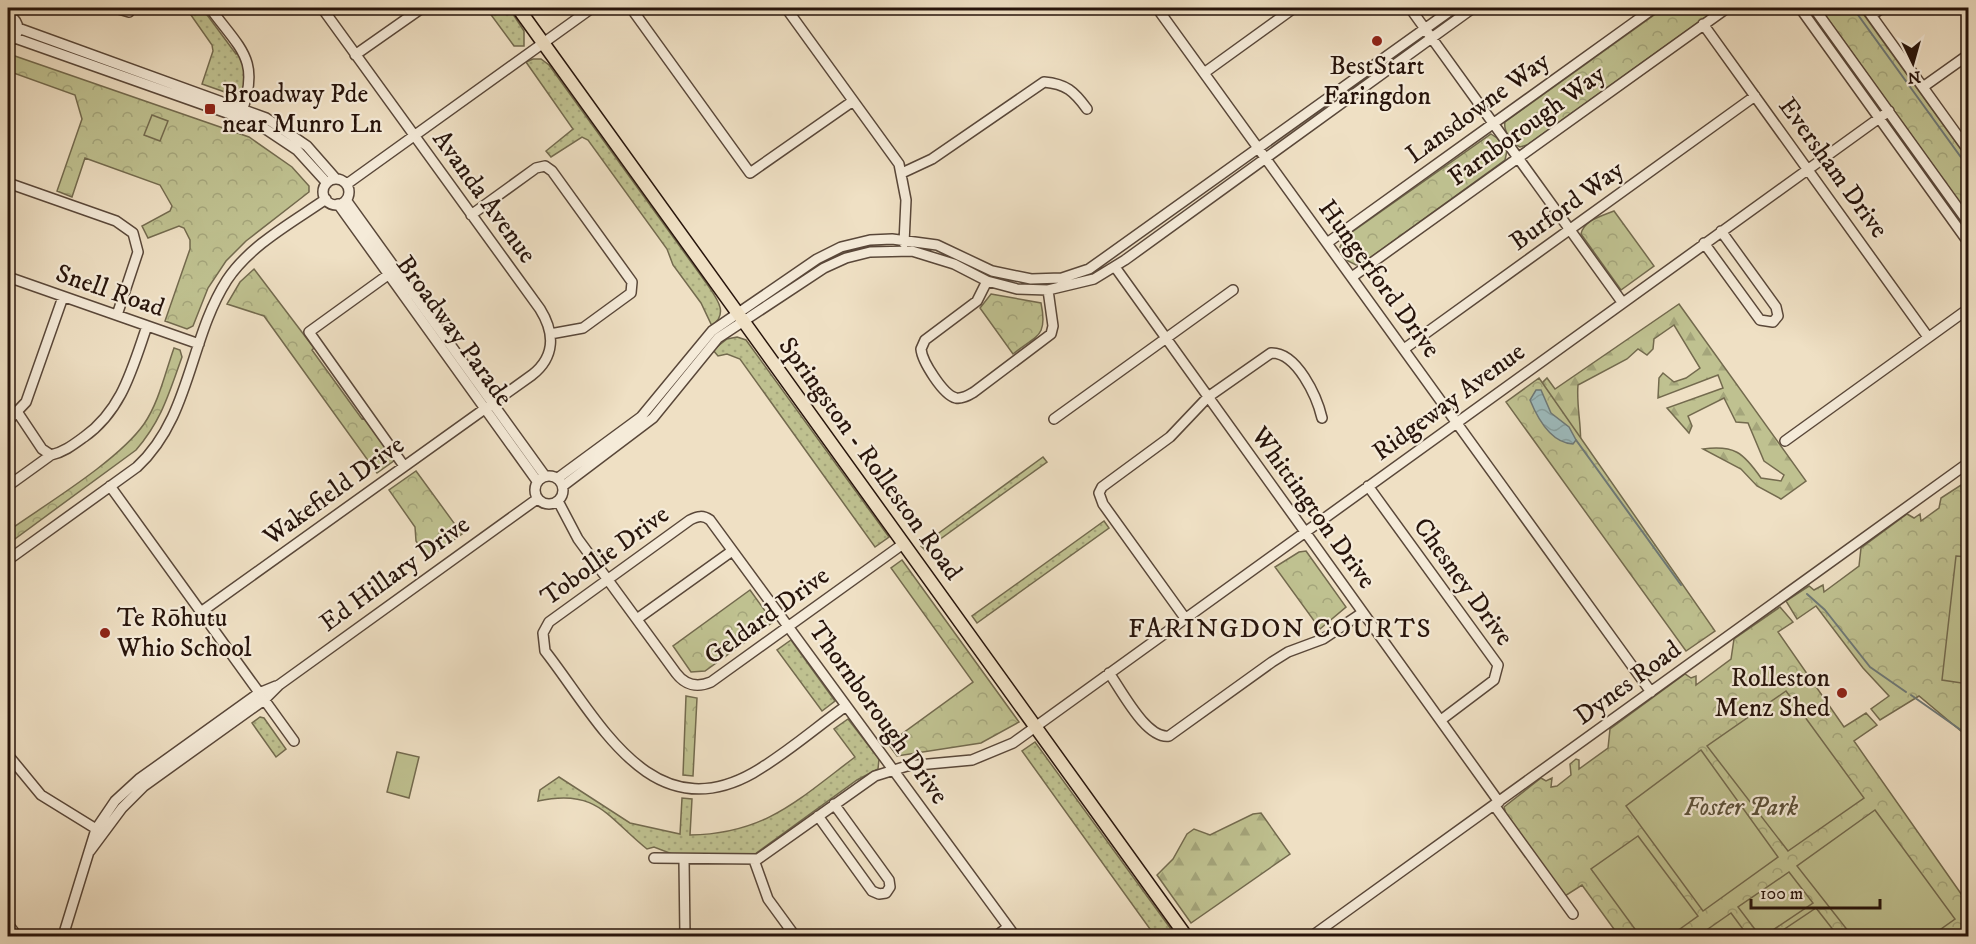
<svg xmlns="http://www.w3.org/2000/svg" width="1976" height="944" viewBox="0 0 1976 944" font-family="'IM FELL DW Pica',serif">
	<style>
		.grass { fill: url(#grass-dots); stroke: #736a4e; stroke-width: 1.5 }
		.forest { fill: url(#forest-firs); stroke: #736a4e; stroke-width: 1.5 }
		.park { fill: url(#park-crowns); stroke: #736a4e; stroke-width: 1.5 }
		.pitch { fill: #bfc190; stroke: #736a4e; stroke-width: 1.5 }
		.water { fill: url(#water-waves); stroke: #6e7876; stroke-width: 1.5 }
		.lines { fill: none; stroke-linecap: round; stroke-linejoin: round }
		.stream { stroke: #6e7876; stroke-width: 2 }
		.minor-casing { stroke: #594739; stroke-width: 12 }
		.major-casing { stroke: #27140b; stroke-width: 15 }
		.minor { stroke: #f5ebd9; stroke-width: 9 }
		.major { stroke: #efe0c4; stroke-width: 12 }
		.poi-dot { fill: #8f2418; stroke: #f5ebd9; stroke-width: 2 }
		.labels { text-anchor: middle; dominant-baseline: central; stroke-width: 4.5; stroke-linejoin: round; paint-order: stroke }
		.poi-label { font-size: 26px; fill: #27140b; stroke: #f5ebd9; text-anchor: start }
		.street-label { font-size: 26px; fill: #27140b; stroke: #f5ebd9 }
		.park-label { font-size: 26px; font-style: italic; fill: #5c513a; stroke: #f5ebd9 }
		.neighbourhood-label { font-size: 27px; letter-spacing: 1.5px; fill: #27140b; stroke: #f5ebd9 }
	</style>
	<defs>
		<pattern id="grass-dots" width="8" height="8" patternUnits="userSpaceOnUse" patternTransform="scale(1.5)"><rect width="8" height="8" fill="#bfc190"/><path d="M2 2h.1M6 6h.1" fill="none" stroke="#a4a57b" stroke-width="1.8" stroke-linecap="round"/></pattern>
		<pattern id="forest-firs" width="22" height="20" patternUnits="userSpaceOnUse" patternTransform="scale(1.5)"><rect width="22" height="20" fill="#bfc190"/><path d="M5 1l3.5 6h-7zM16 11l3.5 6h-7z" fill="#a4a57b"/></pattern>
		<pattern id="park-crowns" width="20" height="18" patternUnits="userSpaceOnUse" patternTransform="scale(1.5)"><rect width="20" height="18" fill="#bfc190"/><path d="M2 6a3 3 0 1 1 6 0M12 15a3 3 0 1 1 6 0" fill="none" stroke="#a4a57b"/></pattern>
		<pattern id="water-waves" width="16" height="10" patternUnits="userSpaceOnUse" patternTransform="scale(1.5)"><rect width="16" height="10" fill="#9dbbbd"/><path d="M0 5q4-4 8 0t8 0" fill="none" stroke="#87a0a1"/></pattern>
	</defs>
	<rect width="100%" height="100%" fill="#efe0c4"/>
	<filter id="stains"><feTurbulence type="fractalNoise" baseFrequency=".00333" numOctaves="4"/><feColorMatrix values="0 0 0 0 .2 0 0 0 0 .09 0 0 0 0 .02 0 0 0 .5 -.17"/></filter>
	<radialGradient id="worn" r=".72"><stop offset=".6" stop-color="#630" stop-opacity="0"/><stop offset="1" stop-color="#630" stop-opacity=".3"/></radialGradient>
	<path class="grass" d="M186,8H202L236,54L238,53C250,68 247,81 242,98L202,84L213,51L212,45Z
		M486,8H509L524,31V46H514Z
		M533,59H541L549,65L707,284C717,299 729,313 712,326L701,303L673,265L667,249L588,140L582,137L551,157L546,151L573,129L526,62Z
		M737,337L746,340L889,537L875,547L740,359L727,354L718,356L713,350L727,339Z
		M1043,457L1047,462L925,550L921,546Z
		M1104,521L1109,528L977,623L972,616Z
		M791,640L835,701L822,711L777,650Z
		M260,717L264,718L286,749L276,757L252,723Z
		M848,719L879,759L878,769L857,780L755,854H672L654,847L647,849C607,817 597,788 538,801L540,790L559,777L630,823L680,834L682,798L692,799L690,835C765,834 798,800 855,757L834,729Z
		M1035,742L1176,936H1155L1022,751Z"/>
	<path class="forest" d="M1679,304L1806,481L1781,499L1757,486L1741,469L1703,449C1734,445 1743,452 1761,478L1781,481L1784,475L1764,461L1748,423L1736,422L1724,398L1688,416L1692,426L1689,433L1667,408L1723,388L1718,375L1658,398L1659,378L1663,373L1674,382L1686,378L1700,368L1674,325L1654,339L1653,349L1647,355L1638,349L1627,359L1578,385C1576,408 1583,430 1580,452L1523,402L1547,378L1555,389Z
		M1261,813L1290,854L1191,923L1157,875L1173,859L1187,834L1194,829L1210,835L1253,814Z"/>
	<path class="park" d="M1664,8H1718L1527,145L1520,147C1512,143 1503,131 1505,122Z
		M1820,8H1859L1968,159V214Z
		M12,55L249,137L292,167L309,186V192L246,241L226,261L208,288L193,326L187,329L165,321L190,249V240L184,228L179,226L148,238L142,226L170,211L172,206L160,185L85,158L72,197L57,191L82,119L75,95L8,71V58Z
		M1491,134L1497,138L1507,151L1505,160L1363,263L1356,265L1348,261L1340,247L1345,237Z
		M1614,211L1654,266L1621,290L1581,234C1584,220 1602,216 1614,211Z
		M254,269L314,348L312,350L362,419L364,418L395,460L377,473L264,316L227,304L240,282Z
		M991,294L1041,303C1048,337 1037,335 1013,354L980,308Z
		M174,348L180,350L182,357C169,393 162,420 136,450L8,544V531C46,504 118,461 144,424C159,402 165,373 174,348Z
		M1539,378L1715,631L1686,651L1506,402Z
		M416,471L462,534L428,558L416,541L415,527L389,490Z
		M1961,485L1962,493L1968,488V737L1919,696L1880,720L1871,709L1889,696L1863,668L1816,606L1797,619L1786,601L1809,586L1814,590L1823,585L1824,592L1859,566L1861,548L1907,514L1914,518L1920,514L1921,521L1939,508L1941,498Z
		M1306,551L1346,607L1320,629L1275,567L1299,552Z
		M902,560L1019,722L981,743L897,756L888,744L973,682L891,568Z
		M750,590L773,622L705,671L691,672L673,646Z
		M1780,607L1793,622L1778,632L1844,727L1866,713L1877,725L1854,741L1964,898L1968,899V936H1619L1582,885L1565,896L1506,814L1504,807L1541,778L1546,781L1552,778L1551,787L1557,786L1571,775L1570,764L1576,759L1579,760V769L1608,748L1610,729L1685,674L1691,678L1696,676V685L1731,659L1734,639Z
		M686,696L697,698L693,776L683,775Z"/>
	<path class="pitch" d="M152,115L168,121L160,141L144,135Z
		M1956,556L1968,557V684L1942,680Z
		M1786,691L1864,798L1788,851L1707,746Z
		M1701,750L1778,857L1703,911L1626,806Z
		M397,752L419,757L409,798L387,792Z
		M1875,810L1955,919L1931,936H1852L1797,866Z
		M1638,836L1698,916L1670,936H1640L1591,869Z
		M1789,872L1813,903L1764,936H1760L1738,907Z
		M1816,908L1838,936H1774Z
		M1731,913L1748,936H1698Z"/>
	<path class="water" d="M1536,390H1541L1551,413L1569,427L1576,440L1573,444C1551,443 1537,417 1530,400Z"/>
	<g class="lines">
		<path class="stream" d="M1853,8L1968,167
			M1576,440L1681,585
			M1807,594L1825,610L1870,667L1906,692
			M1911,695L1968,735"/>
		<g class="minor-casing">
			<path id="minor" d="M115,8L129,12
				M210,8C241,50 261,60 241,114
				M631,8L750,173L853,101
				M786,8L899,164L906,200L904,243
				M1157,8L1651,692
				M1410,8L1622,302
				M1800,8L1968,242
				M1814,8L1968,222
				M1866,8L1968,150
				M1872,15L1882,8
				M8,16C18,19 20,28 15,38L8,42
				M1703,24L1928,337
				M18,28L266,118L307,146L336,179
				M15,38L258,124L297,150L327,183
				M355,55L422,8
				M1204,73L1294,8
				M1923,87L1968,55
				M902,173L932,159L1044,82C1066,84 1074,91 1087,109
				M323 192a13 13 0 1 1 26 0a13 13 0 1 1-26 0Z
				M8,183L116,221L133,233L138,252L117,315
				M347,184L592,8
				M346,200L545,476
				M338,204L537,481
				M471,215L536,168L545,166L552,171L632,282L631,293L583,328L550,334
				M1327,243L1654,8
				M1704,243L1760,320L1773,322L1778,316L1776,307L1721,231
				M1115,267L1499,802
				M392,272L309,332L404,466
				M8,277L199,344
				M1352,277L1727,8
				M987,281L977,301L925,340L921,349C922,361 943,395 956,398C963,399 969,395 974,392L1051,334L1053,326L1048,290
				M1404,349L1755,96
				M18,413L42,449L51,455C64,452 73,445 84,437C122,410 132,369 147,326
				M1054,419L1233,290
				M8,421L26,402L63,297
				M1785,441L1968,309
				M535 490a14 14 0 1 1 28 0a14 14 0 1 1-28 0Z
				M558,478L641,417L712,331L817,259L841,247L870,240L892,239L937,245L992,271L1031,279L1062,278L1089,269L1454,8
				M8,486L51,455
				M110,486L294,741
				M563,486L653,418L718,338L824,268L846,258L870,252L912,251L954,264L987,281L1017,289L1048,290L1094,279L1125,260L1473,8
				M1368,486L1498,665L1494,680L1441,720
				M558,501L578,539L676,673C685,685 697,688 711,682L903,544
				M8,560L137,467C191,417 189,339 227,280C250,245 293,222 326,199
				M201,612L532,375C555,357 555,333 540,309L322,8
				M1185,618L1103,504L1099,493L1102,487L1170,437L1208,397L1271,353C1297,352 1317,397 1322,418
				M637,619L732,551
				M1109,673C1122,691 1146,739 1169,736L1272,662L1288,652L1323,639L1362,613
				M846,706C815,728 786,754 753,773C650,831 597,717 545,651L543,633L549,622L690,520C698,516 703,515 710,520L1015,936
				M8,755L41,795L101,832
				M1494,805L1573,914
				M818,816L872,891L879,894L886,893L890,887L889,880L834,804
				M90,851L122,808L144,786L264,700L279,685L537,499
				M654,858L758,859L875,776L907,766L972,760L1013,743L1889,111
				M684,860L685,936
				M754,860L768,899L795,936
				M8,924L17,936
				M63,936L96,829L115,801L139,779L259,693L276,686
				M996,936L1008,927
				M1312,936L1968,463"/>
		</g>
		<g class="major-casing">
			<path id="major" d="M518,8L1186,936"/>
		</g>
		<use href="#minor" class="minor"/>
		<use href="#major" class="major"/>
	</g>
	<g class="poi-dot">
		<circle cx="1377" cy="41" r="6"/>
		<rect x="204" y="103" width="12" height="12" rx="3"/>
		<circle cx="105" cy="633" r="6"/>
		<circle cx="1842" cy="693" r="6"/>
	</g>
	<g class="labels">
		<g class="poi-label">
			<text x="1377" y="66" text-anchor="middle">BestStart<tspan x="1377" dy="30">Faringdon</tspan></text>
			<text x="222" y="94">Broadway Pde<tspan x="222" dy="30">near Munro Ln</tspan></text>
			<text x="117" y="618">Te Rōhutu<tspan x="117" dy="30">Whio School</tspan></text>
			<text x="1830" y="678" text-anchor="end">Rolleston<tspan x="1830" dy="30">Menz Shed</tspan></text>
		</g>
		<g class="street-label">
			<text transform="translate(1478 108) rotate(-36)">Lansdowne Way</text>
			<text transform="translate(1527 126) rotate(-36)">Farnborough Way</text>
			<text transform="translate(1833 168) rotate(54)">Eversham Drive</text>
			<text transform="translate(484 197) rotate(54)">Avanda Avenue</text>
			<text transform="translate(1567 206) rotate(-36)">Burford Way</text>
			<text transform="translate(1379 279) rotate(54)">Hungerford Drive</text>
			<text transform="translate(110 291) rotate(19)">Snell Road</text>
			<text transform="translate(454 331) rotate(54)">Broadway Parade</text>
			<text transform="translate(1449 402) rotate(-36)">Ridgeway Avenue</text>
			<text transform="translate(870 459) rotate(54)">Springston - Rolleston Road</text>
			<text transform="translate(334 491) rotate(-36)">Wakefield Drive</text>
			<text transform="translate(1313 508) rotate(54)">Whittington Drive</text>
			<text transform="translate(605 556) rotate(-36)">Tobollie Drive</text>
			<text transform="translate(395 574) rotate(-36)">Ed Hillary Drive</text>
			<text transform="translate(1463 582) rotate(54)">Chesney Drive</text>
			<text transform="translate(767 616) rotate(-36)">Geldard Drive</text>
			<text transform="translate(1628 683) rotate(-36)">Dynes Road</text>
			<text transform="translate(878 713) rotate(54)">Thornborough Drive</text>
		</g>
		<g class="park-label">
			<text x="1741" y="807">Foster Park</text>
		</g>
		<g class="neighbourhood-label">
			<text x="1280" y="629">FARINGDON COURTS</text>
		</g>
	</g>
	<rect width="1976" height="944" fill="none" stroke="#efe0c4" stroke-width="30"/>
	<rect x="9" y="9" width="1958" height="926" fill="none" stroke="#27140b" stroke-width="3"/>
	<rect x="15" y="15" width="1946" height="914" fill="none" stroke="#27140b" stroke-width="1.5"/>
	<g transform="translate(1913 63) rotate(175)" stroke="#f5ebd9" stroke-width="4.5" paint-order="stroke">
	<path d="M0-4.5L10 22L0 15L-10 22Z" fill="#27140b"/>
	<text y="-9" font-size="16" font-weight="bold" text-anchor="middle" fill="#27140b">N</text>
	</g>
	<path d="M1751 899v9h129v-9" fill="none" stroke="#27140b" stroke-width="3"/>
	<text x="1760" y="899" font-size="18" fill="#27140b" stroke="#f5ebd9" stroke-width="4.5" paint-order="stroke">100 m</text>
	<rect width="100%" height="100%" filter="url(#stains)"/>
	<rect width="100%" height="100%" fill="url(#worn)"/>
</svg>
